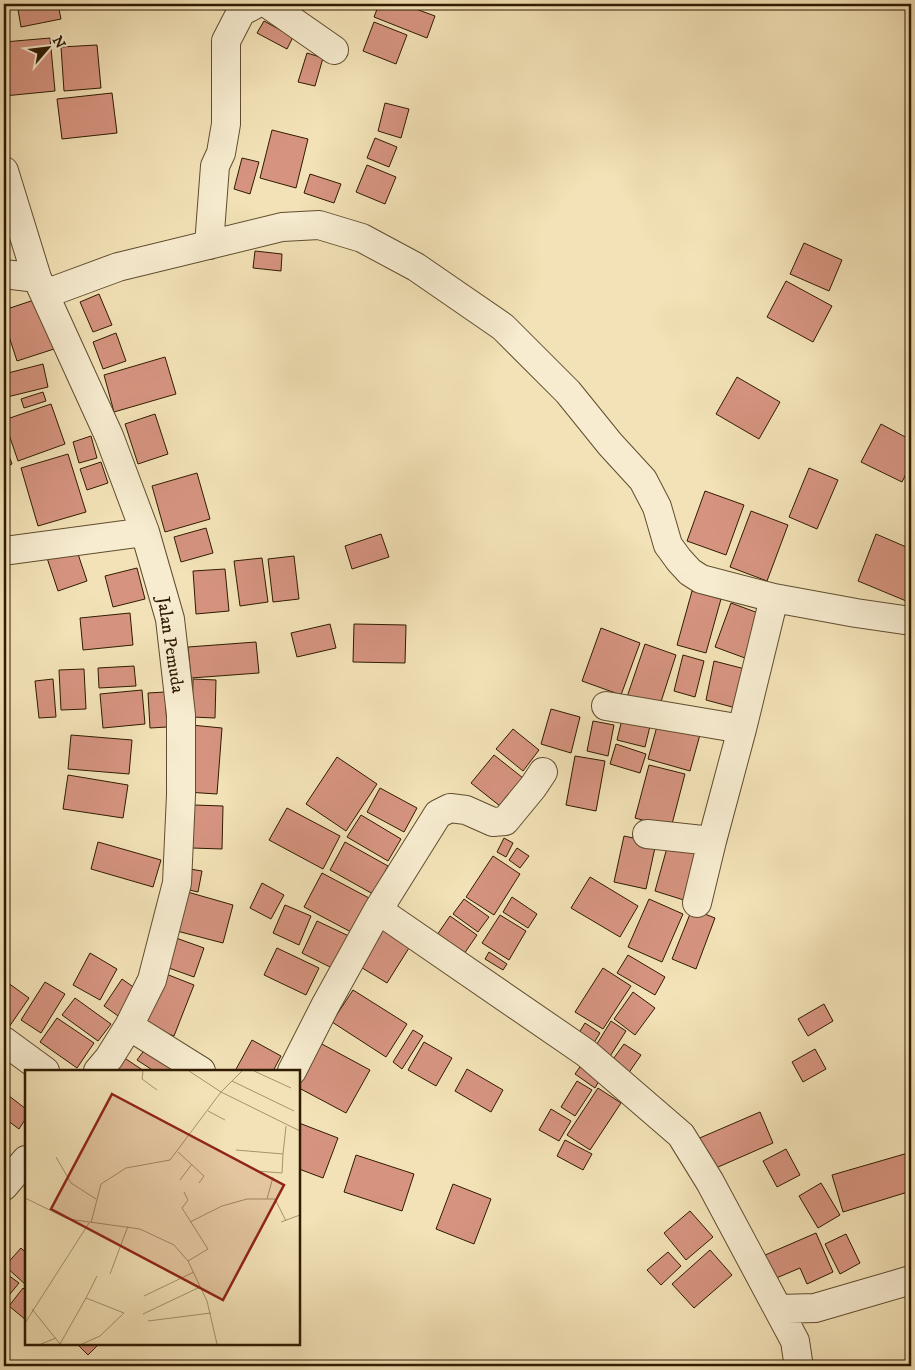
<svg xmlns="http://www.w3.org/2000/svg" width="915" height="1370" viewBox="0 0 915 1370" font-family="'IM FELL DW Pica',serif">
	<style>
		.building { fill: #d69480; stroke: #2f1b00 }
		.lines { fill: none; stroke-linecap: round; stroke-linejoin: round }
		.minor-casing { stroke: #604d2e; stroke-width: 30 }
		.minor { stroke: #f7ecd0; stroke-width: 28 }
		.labels { text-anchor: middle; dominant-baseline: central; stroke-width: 4.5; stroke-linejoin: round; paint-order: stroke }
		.street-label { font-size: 18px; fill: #2f1b00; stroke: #f7ecd0 }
		.inset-road { fill: none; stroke: #a5926e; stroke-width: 1 }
		.view { fill: #8f2418; fill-opacity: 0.15; stroke: #8f2418; stroke-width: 2.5 }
		.inset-edge { fill: none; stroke: #2f1b00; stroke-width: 2.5 }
	</style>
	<rect width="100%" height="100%" fill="#f3e2b7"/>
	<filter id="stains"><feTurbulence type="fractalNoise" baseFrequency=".004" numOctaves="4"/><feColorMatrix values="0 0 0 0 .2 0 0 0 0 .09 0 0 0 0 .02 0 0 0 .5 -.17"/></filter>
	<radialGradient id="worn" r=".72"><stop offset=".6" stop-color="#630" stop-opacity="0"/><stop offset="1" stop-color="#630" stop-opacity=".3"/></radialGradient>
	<path class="building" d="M17,4H58L61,19L21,27Z
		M379,4H402L435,16L427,38L374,17Z
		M264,21L293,37L287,49L257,33Z
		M374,22L407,35L396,64L363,51Z
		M50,38L55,91L4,96V42Z
		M97,45L101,88L64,91L61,47Z
		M307,53L323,58L315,86L298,82Z
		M112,93L117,133L62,139L57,99Z
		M385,103L409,109L401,138L378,131Z
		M272,130L308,139L296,188L260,178Z
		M375,138L397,147L389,167L367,158Z
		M242,158L259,162L250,194L234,189Z
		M367,165L396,177L385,204L356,192Z
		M310,174L341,184L334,203L304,193Z
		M804,243L842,260L829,291L790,274Z
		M255,251L282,254L281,271L253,268Z
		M786,281L832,306L813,342L767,317Z
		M99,294L112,325L93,332L80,302Z
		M37,299L54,349L17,361L4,321V310Z
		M116,333L126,361L103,369L93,342Z
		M165,357L176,394L114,412L104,375Z
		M43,364L48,387L7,397L4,385V374Z
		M737,377L780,402L759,439L716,414Z
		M43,392L46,401L24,408L21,399Z
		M51,404L65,444L18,461L4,420Z
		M155,414L168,454L138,464L125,424Z
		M881,424L911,440V464L902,482L861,462Z
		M91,436L97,458L79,463L73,442Z
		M4,442L12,464L4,467Z
		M68,454L86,512L38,526L21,468Z
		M101,462L108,483L87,490L80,469Z
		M809,468L838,480L817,529L789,517Z
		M197,473L210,519L165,532L152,486Z
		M705,491L744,505L726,555L687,541Z
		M751,511L788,525L767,581L730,567Z
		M206,528L213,553L181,562L174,537Z
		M381,534L389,557L352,569L345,546Z
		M876,534L911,549V603L858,581Z
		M76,548L87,581L58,591L47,558Z
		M294,556L299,599L273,602L268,559Z
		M262,558L268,602L240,606L234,561Z
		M137,568L145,599L113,607L105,576Z
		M225,569L229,611L196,614L193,571Z
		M692,591L721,599L706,653L677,645Z
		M731,603L761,614L745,658L715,647Z
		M130,613L133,645L83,650L80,618Z
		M330,624L336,648L297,657L291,633Z
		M354,624L406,625L405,663L353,662Z
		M601,628L640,643L621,695L582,681Z
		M256,642L259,673L191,678L188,647Z
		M645,644L676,655L659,708L627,697Z
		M683,655L704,661L695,697L674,691Z
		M714,661L745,669L736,708L706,700Z
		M134,666L136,686L99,688L98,668Z
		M84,669L86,709L61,710L59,670Z
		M53,679L56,717L39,718L35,681Z
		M193,679L216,680L215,718L192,717Z
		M142,690L145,724L103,728L100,694Z
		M165,692L167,727L150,728L148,693Z
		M551,709L580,717L571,753L541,744Z
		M623,715L651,722L645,747L617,740Z
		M659,719L701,731L690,771L648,759Z
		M593,721L614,725L608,756L587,751Z
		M191,725L222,728L217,794L186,792Z
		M513,729L539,750L523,771L496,749Z
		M71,735L132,740L129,774L68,769Z
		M616,744L646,754L640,773L610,764Z
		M494,755L523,778L500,806L471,783Z
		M575,756L605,761L596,811L566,805Z
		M337,757L377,784L346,831L306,804Z
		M649,765L685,774L671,828L635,818Z
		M68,775L128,785L123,818L63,809Z
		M380,788L417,808L404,832L367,812Z
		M194,805L223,806L222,849L192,848Z
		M287,808L340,836L323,869L269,840Z
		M361,815L401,839L388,861L347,837Z
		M624,836L656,843L646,889L614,882Z
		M670,837L702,847L687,901L655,891Z
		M504,838L513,843L506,857L497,852Z
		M98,842L161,860L153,887L91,869Z
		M345,842L388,866L373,894L330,870Z
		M517,848L529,856L520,868L509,860Z
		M493,856L520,874L494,915L466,897Z
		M190,869L202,871L198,892L185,889Z
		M322,873L369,898L351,932L304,907Z
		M590,877L638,906L620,937L571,908Z
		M262,883L284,895L271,919L250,908Z
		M184,891L233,905L223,943L173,930Z
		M512,897L537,914L528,928L503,912Z
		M464,899L489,917L478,932L453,914Z
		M649,899L683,914L662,962L628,947Z
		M285,905L311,916L299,945L273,933Z
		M692,909L715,918L696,969L672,959Z
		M500,915L526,931L509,960L482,943Z
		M450,916L477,935L464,954L437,935Z
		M381,919L414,940L387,983L354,963Z
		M317,921L351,937L336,970L302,953Z
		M176,938L204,948L194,977L166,967Z
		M277,948L319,968L306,995L264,975Z
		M489,952L507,964L503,970L485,959Z
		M90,953L117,969L100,1000L73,985Z
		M628,955L665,977L655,995L617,973Z
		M603,968L631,986L603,1029L575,1012Z
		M161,972L194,985L174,1036L142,1024Z
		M122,979L139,991L121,1018L104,1006Z
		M4,980L29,998L9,1027L4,1023Z
		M45,982L65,994L41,1033L21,1020Z
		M353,990L407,1024L386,1057L332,1022Z
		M633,992L655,1008L635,1035L614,1019Z
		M75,998L111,1024L98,1041L62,1015Z
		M824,1004L833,1021L808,1036L798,1019Z
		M57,1018L94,1043L77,1068L40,1042Z
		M611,1021L626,1031L607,1061L592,1052Z
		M585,1023L600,1033L590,1049L575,1039Z
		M413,1030L423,1036L402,1069L393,1062Z
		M252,1040L281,1056L273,1071H235Z
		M424,1042L452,1058L436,1086L408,1070Z
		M320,1043L370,1070L346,1113L299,1088V1084Z
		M624,1044L641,1055L628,1074L611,1062Z
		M148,1045L176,1063L170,1071H154L137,1060Z
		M815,1049L826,1069L803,1082L792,1062Z
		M120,1055L144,1071H109Z
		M584,1061L603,1074L595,1088L575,1074Z
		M467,1069L503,1090L491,1112L455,1091Z
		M577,1081L592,1090L575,1116L561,1107Z
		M598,1088L621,1103L590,1150L567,1135Z
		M4,1092L26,1109V1118L19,1129L4,1118Z
		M551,1109L571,1121L559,1141L539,1130Z
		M760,1112L773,1143L709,1171L695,1140Z
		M299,1123L338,1138L323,1178L299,1169Z
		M565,1140L592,1154L583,1170L557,1156Z
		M786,1149L800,1175L777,1187L763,1161Z
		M908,1153L911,1165V1191L843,1212L832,1175Z
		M356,1155L414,1174L402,1211L344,1192Z
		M821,1183L840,1215L818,1228L799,1196Z
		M453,1184L491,1199L474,1244L436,1229Z
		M690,1211L713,1237L686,1260L664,1233Z
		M816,1233L833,1272L807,1284L800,1268L774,1279L763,1256Z
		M846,1234L860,1263L840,1274L825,1244Z
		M21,1248L26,1253V1285L5,1266Z
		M710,1250L732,1275L694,1308L672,1284Z
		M668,1252L681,1266L661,1285L647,1270Z
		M4,1272L19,1283L6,1299L4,1297Z
		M23,1288L26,1291V1320L9,1306Z
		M77,1344H99L88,1355Z"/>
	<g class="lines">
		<g class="minor-casing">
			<path id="minor" d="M268,4L334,50
				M4,171L37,278L109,436L145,532L170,619L181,715V795L177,883L152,980L129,1026L109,1058L98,1071
				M209,245L215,166L221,153L226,124V41L241,12L256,4
				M4,274L37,278
				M45,294L118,267L282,227L319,225L362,238L416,267L503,327L568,392L610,444L643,480L657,507L668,545L679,560L690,572L701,579L774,598L856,613L911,621
				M4,551L145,532
				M606,706L742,729
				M647,834L712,841L742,729L774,598
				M697,903L712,841
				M378,910L586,1053L681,1135L710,1182L795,1341L798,1361L796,1366
				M129,1026L201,1071
				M4,1041L45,1071
				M292,1071L325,1006L378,910L438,814L450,808L466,810L493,822L505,821L533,787L543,772
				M4,1186L26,1160
				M778,1309L815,1308L911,1280"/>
		</g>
		<use href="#minor" class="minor"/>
	</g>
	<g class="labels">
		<g class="street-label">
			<text transform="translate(170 645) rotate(81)">Jalan Pemuda</text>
		</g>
	</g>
	<g transform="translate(25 1070)">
		<rect width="275" height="275" fill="#f3e2b7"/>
		<path class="inset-road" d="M118,1L117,9L132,20M164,1L196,22L275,61M229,1L266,18M207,11L269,41M183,41L200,50M211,80L258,84L261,56M153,82L179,106L174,113M31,87L46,113L71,129M231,101L257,103L258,84M155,110L167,94M159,122L163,130L157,138L183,179L163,191M0,128L43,149L115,159L149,175L163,191L182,231L192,274M242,129L248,107M165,152L197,136L222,129H250L261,151M256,152L275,145M66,153L76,114L101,98L145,90L196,22L217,1M85,204L103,156M119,226L169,202M61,228L72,206M7,239L35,274L61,228L99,243L75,266L57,274M118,244L175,217M123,251L186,243M0,253L64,153M16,274L31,268"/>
		<path class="view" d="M87,24L259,115L198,230L26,139Z"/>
		<rect width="275" height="275" class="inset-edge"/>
	</g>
	<rect width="915" height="1370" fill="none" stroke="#f3e2b7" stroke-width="20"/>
	<rect x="5" y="5" width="905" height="1360" fill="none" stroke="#2f1b00" stroke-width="2.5"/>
	<rect x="10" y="10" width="895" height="1350" fill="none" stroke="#2f1b00"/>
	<g transform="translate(48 48) rotate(62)" stroke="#f7ecd0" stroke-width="4" paint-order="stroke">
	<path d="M0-4L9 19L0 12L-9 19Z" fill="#2f1b00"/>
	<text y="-8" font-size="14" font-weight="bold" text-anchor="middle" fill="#2f1b00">N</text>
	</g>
	<rect width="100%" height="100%" filter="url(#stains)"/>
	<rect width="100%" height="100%" fill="url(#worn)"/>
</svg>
